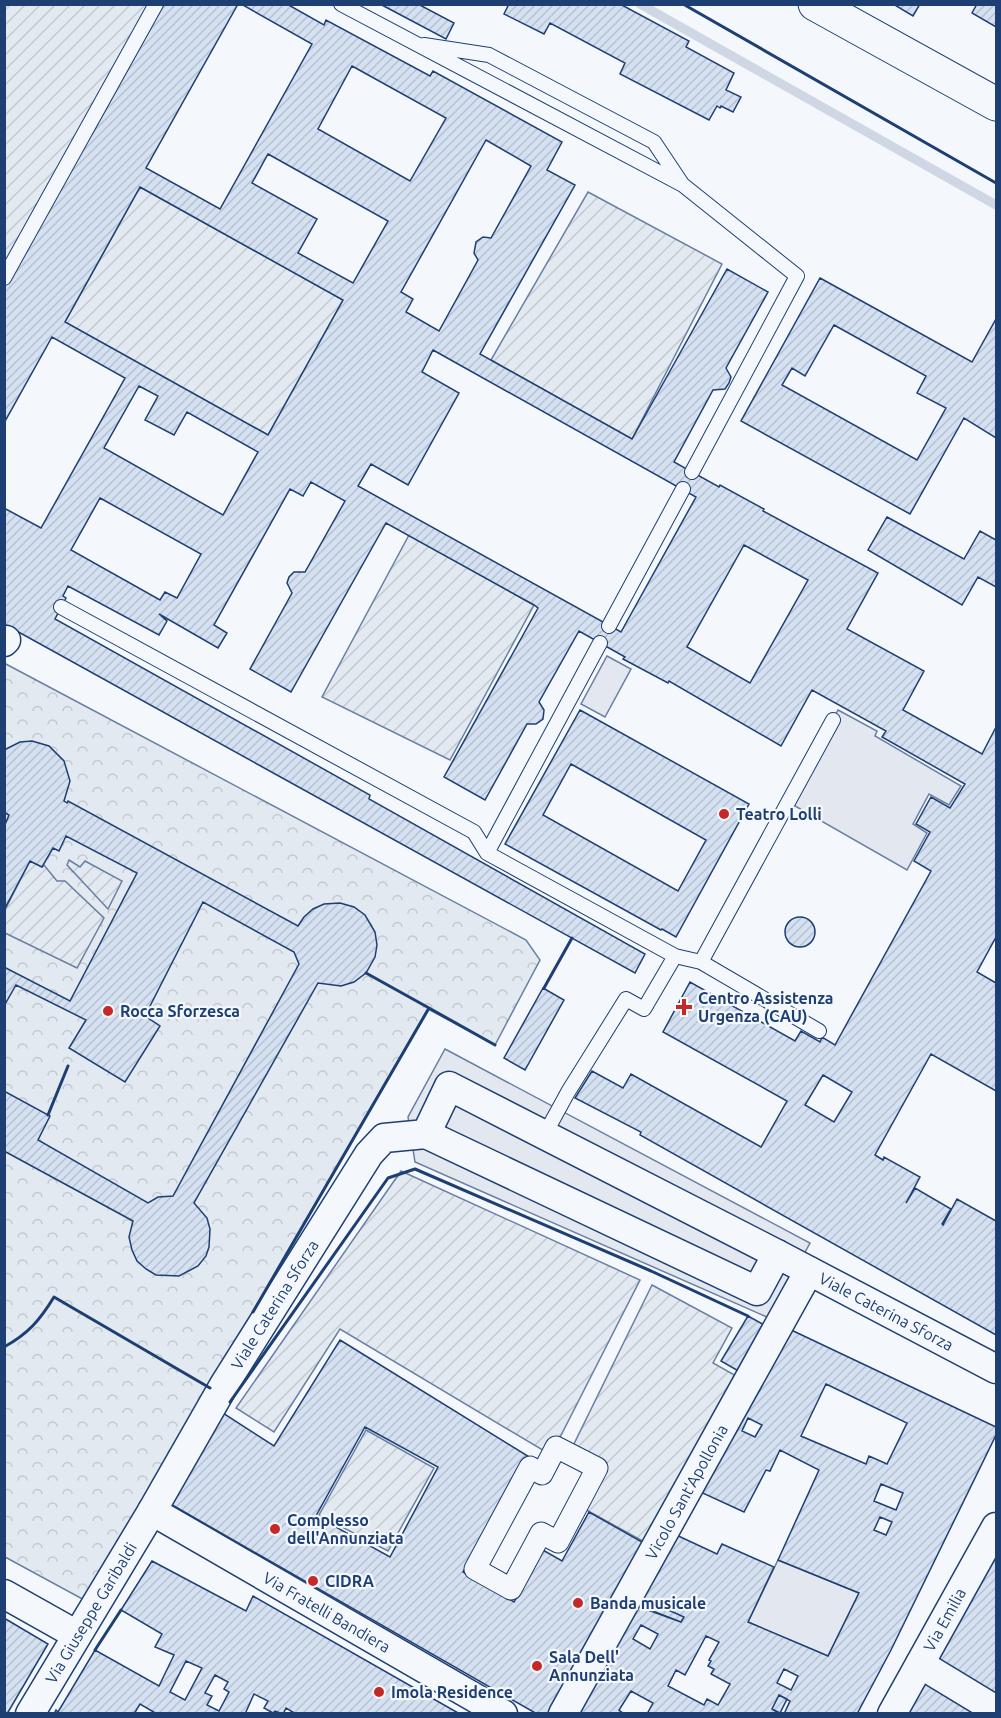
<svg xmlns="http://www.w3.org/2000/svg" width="1001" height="1718" viewBox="0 0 1001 1718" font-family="Ubuntu,sans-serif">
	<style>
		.park { fill: url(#park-crowns); stroke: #687fa3; stroke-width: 1.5 }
		.garden { fill: url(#garden-furrows); stroke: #687fa3; stroke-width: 1.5 }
		.parking { fill: #e3e8f0; stroke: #687fa3; stroke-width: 1.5 }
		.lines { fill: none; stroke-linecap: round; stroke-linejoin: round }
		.stream { stroke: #cfd7e4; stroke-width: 9 }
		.building { fill: url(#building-hatch); stroke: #1d3f73; stroke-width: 1.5; fill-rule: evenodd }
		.service-casing { stroke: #1d3f73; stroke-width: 16 }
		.pedestrian-casing { stroke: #1d3f73; stroke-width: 23 }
		.minor-casing { stroke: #1d3f73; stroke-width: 31 }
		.tertiary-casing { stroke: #1d3f73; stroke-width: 35 }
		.service { stroke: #f4f7fb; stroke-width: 14 }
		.pedestrian { stroke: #f4f7fb; stroke-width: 21 }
		.minor { stroke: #f4f7fb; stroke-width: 28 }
		.tertiary { stroke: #f4f7fb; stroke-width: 33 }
		.wall { stroke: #1d3f73; stroke-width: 3 }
		.poi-dot { fill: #c62828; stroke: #f4f7fb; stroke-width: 2 }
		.labels { text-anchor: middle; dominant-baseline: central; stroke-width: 4.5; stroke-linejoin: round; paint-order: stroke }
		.poi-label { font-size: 16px; font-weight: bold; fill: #1d3f73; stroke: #f4f7fb; text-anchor: start }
		.street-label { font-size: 16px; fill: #1d3f73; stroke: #f4f7fb }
	</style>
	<defs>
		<pattern id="park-crowns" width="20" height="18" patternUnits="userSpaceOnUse" patternTransform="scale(1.5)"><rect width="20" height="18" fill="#e3e9f0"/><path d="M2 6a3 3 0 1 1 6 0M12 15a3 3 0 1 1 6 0" fill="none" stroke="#c2c9d1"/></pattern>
		<pattern id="garden-furrows" width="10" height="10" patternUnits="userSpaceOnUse" patternTransform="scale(1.5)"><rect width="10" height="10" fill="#e3e9f0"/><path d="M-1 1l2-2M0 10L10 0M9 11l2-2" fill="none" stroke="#c2c9d1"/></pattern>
		<pattern id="building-hatch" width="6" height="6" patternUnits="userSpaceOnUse" patternTransform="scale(1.5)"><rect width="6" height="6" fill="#d5e0f0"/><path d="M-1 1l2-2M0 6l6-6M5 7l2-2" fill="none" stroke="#b6c1d1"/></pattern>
	</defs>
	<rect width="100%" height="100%" fill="#f4f7fb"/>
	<path class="park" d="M4,663L526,940L540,960L495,1045L428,1009L86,1601L5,1557Z"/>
	<path class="garden" d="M5,5H152L5,274Z
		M140,187L343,300L268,435L65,322Z
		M588,192L722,264L632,439L491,360Z
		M409,535L534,605L450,760L322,697Z
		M69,860L80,867L85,861L122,881L108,909L67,865Z
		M30,861L42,867L44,865L57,881H65L104,918L77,968L5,933V910Z
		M401,1171L640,1280L551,1455L340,1329L274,1432L236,1408Z
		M652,1285L732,1328L713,1363L738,1377L648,1544L581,1507L602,1467L571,1450Z
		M366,1430L434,1468L388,1551L319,1515Z"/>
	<path class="parking" d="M607,656L631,669L605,717L581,704Z
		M838,710L877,731L875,736L961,786L949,805L929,794L913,824L927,833L907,870L788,802Z
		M445,1049L810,1243L769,1318L415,1162L408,1117Z
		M778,1560L859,1593L828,1656L748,1622Z"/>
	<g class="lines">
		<path class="stream" d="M640,4L996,205"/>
	</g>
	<path class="building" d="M164,4H238L146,168L220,209L312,44L241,4H287L324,25L326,20L430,76L433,71L562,142L547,170L575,185L480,354L632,439L727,269L768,292L726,368L731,377L729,383L725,389L713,390L674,462L719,487L720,485L764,509L763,511L878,573L847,629L924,671L903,710L982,754L996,727V937L977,972L996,983V1091L931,1054L875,1155L883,1160L884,1157L920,1177L906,1203L915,1188L951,1209L942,1224L943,1225L957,1199L996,1221V1335L640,1135L641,1132L575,1098L592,1071L623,1088L631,1074L761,1147L787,1101L663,1032L690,982L795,1041L801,1031L820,1042L822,1037L835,1045L931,871L914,861L930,832L916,824L931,797L950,808L965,784L882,737L886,731L812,690L781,746L669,681L668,683L623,659L625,657L579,631L539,702L544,710L543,719L536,724H527L485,800L444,777L538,608L534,605L386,523L291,692L250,669L292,593L287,583L289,577L294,572H305L345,501L311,482L303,496L290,489L214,625L227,633L218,648L159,614L167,621L159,635L68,586L63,596L66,598L55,619L370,795L369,799L645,954L635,973L4,624V508L41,528L125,378L52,337L4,423V281L88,132L92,134ZM352,66L446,118L410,181L318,129ZM486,140L531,166L491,238L483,237L476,242L474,253L478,260L439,331L406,312L413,299L401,292ZM268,154L388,221L353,283L298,253L317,219L252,183ZM140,187L343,300L268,435L65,322ZM433,350L696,497L621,632L358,486L371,464L408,485L459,393L422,372ZM139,386L158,396L145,420L174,435L187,412L258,452L223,515L104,448ZM100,498L201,554L177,598L165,592L160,600L71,550ZM744,545L808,580L750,683L687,647ZM823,1075L852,1092L834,1122L805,1105Z
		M380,4H418L454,23L446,39Z
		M509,4H620L689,41L686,47L734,73L726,90L741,97L733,112L721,106L720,108L717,106L709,120L620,74L625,63L550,23L544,34L504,14Z
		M893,4H920L913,16Z
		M977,4H996V27L972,13Z
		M820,278L972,362L996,319V438L964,418L910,514L741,421ZM834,325L926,376L917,393L946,408L917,460L782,385L792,368L805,376Z
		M887,517L964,559L980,531L996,540V587L978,577L962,605L868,550Z
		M580,710L749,804L676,937L662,929L661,930L505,844ZM571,764L706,840L678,891L543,815Z
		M32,741L49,746L64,761L70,781L64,801L67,803L68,801L298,926L304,917L313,909L324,904L340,903L354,907L365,915L375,932L377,945L375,957L366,973L354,982L341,986L318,983L194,1203L207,1218L210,1229L209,1247L206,1256L198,1266L179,1276L156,1275L146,1269L137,1261L132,1250L129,1237L133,1221L4,1151V1091L50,1116L38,1140L148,1203L158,1197L173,1196L299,964L294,952L203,902L145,1016L160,1026L125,1082L69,1048L86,1020L16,985L4,1006V967L70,1001L137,873L66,836L59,851L53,848L42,867L30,861L4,910V827L9,815L4,812V750L20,742Z
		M785 932a15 15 0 1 1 30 0a15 15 0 1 1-30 0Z
		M543,988L564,1000L525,1070L504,1058Z
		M748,1316L773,1330L747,1376L721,1361Z
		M787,1328L996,1427V1435L891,1650L857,1714H784L790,1701L779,1695L772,1709L780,1714H647L653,1703L631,1691L619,1710L624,1714H573L634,1605L681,1622L684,1617L639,1597L672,1533L717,1554L722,1544L774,1567L748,1622L828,1656L859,1593L778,1560L819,1470L780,1450L770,1471L766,1470L744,1512L696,1490ZM826,1384L907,1423L887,1464L869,1456L866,1464L801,1436ZM748,1418L762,1425L755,1437L742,1431ZM881,1484L903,1493L896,1510L874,1501ZM880,1517L892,1522L886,1535L874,1530ZM641,1625L658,1634L650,1649L633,1639ZM706,1636L719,1642L709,1660L711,1661L708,1666L714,1669L711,1674L730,1684L718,1705L707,1699L704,1705L668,1686L676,1670L685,1675ZM784,1669L798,1676L791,1690L777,1683Z
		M340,1340L531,1458L463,1572L514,1602L543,1550L562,1561L589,1512L649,1546L555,1714H537L167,1502L223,1413L274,1446ZM365,1427L438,1467L390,1557L316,1516Z
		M996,1534V1698L929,1658Z
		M152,1561L246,1611L253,1596L460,1714H296L286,1708L283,1714L275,1711L273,1713L264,1708L268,1701L254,1694L245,1714H157L140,1704L134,1714H54L56,1710L58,1712L95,1650L159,1686L174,1655L155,1647L162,1634L121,1610ZM186,1661L202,1668L185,1700L170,1692ZM215,1675L228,1682L224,1689L229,1692L219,1711L207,1705L212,1696L205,1693Z
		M641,1597L684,1617L681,1622L637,1605Z
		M4,1618L48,1644L7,1714H4Z
		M921,1674L986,1714H899Z
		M779,1695L787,1699L780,1713L772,1709Z"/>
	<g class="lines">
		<g class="service-casing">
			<path id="service" d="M341,4L683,185L797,276L692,472
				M424,45L489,55L654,142L682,184
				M4,278L156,4
				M61,607L474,832L487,853L675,956L644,1009L626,999L568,1092L545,1134
				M609,626L683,489
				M487,853L600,643
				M675,956L701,962L833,720
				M701,962L819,1031"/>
		</g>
		<g class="pedestrian-casing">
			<path id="pedestrian" d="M556,1447L597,1468L558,1542L541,1533L511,1589L475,1569L530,1467L542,1474Z"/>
		</g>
		<g class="minor-casing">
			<g id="minor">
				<path d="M4,642L6,640"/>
				<path d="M426,1134L757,1291L777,1254"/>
				<path id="s1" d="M152,1511L503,1714"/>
				<path d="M4,1594L77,1635"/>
				<path d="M920,1664L996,1710"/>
				<path id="s2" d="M30,1714L152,1511L224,1385L369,1154L384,1138L426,1134L449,1086L777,1254L996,1369"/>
				<path id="s3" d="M563,1714L809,1271"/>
				<path id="s4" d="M892,1714L996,1527"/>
			</g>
		</g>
		<g class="tertiary-casing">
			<path id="tertiary" d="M815,4L996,104"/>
		</g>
		<use href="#service" class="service"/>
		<use href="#pedestrian" class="pedestrian"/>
		<use href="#minor" class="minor"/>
		<use href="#tertiary" class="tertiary"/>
		<path class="wall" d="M683,4L996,183
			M544,988L572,938
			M429,1008L495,1045
			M48,1115L68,1066
			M253,1312L429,1008L366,973
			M4,1347C28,1334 40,1320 54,1297L210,1388
			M230,1402L388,1178L415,1169L651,1271L748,1316
			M95,1650L121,1610"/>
	</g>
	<g class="poi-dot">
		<circle cx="724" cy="814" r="6"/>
		<path d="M681 998h6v6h6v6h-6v6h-6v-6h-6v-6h6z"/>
		<circle cx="108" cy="1011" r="6"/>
		<circle cx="275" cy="1529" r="6"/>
		<circle cx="313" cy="1581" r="6"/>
		<circle cx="578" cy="1603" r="6"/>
		<circle cx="537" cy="1666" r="6"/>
		<circle cx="379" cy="1692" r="6"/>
	</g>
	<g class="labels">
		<g class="poi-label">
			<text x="736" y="814">Teatro Lolli</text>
			<text x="698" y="998">Centro Assistenza<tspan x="698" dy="18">Urgenza (CAU)</tspan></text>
			<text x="120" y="1011">Rocca Sforzesca</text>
			<text x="287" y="1520">Complesso<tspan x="287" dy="18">dell'Annunziata</tspan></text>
			<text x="325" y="1581">CIDRA</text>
			<text x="590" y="1603">Banda musicale</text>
			<text x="549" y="1657">Sala Dell'<tspan x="549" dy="18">Annunziata</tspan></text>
			<text x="391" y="1692">Imola Residence</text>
		</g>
		<g class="street-label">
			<text stroke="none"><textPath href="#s2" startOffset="477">Viale Caterina Sforza</textPath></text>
			<text stroke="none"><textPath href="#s2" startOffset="1264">Viale Caterina Sforza</textPath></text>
			<text stroke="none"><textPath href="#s3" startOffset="254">Vicolo Sant'Apollonia</textPath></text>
			<text stroke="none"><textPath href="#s2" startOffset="118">Via Giuseppe Garibaldi</textPath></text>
			<text stroke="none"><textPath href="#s1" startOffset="202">Via Fratelli Bandiera</textPath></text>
			<text stroke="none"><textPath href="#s4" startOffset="108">Via Emilia</textPath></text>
		</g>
	</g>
	<rect width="1001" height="1718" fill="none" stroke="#1d3f73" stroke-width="12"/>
</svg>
